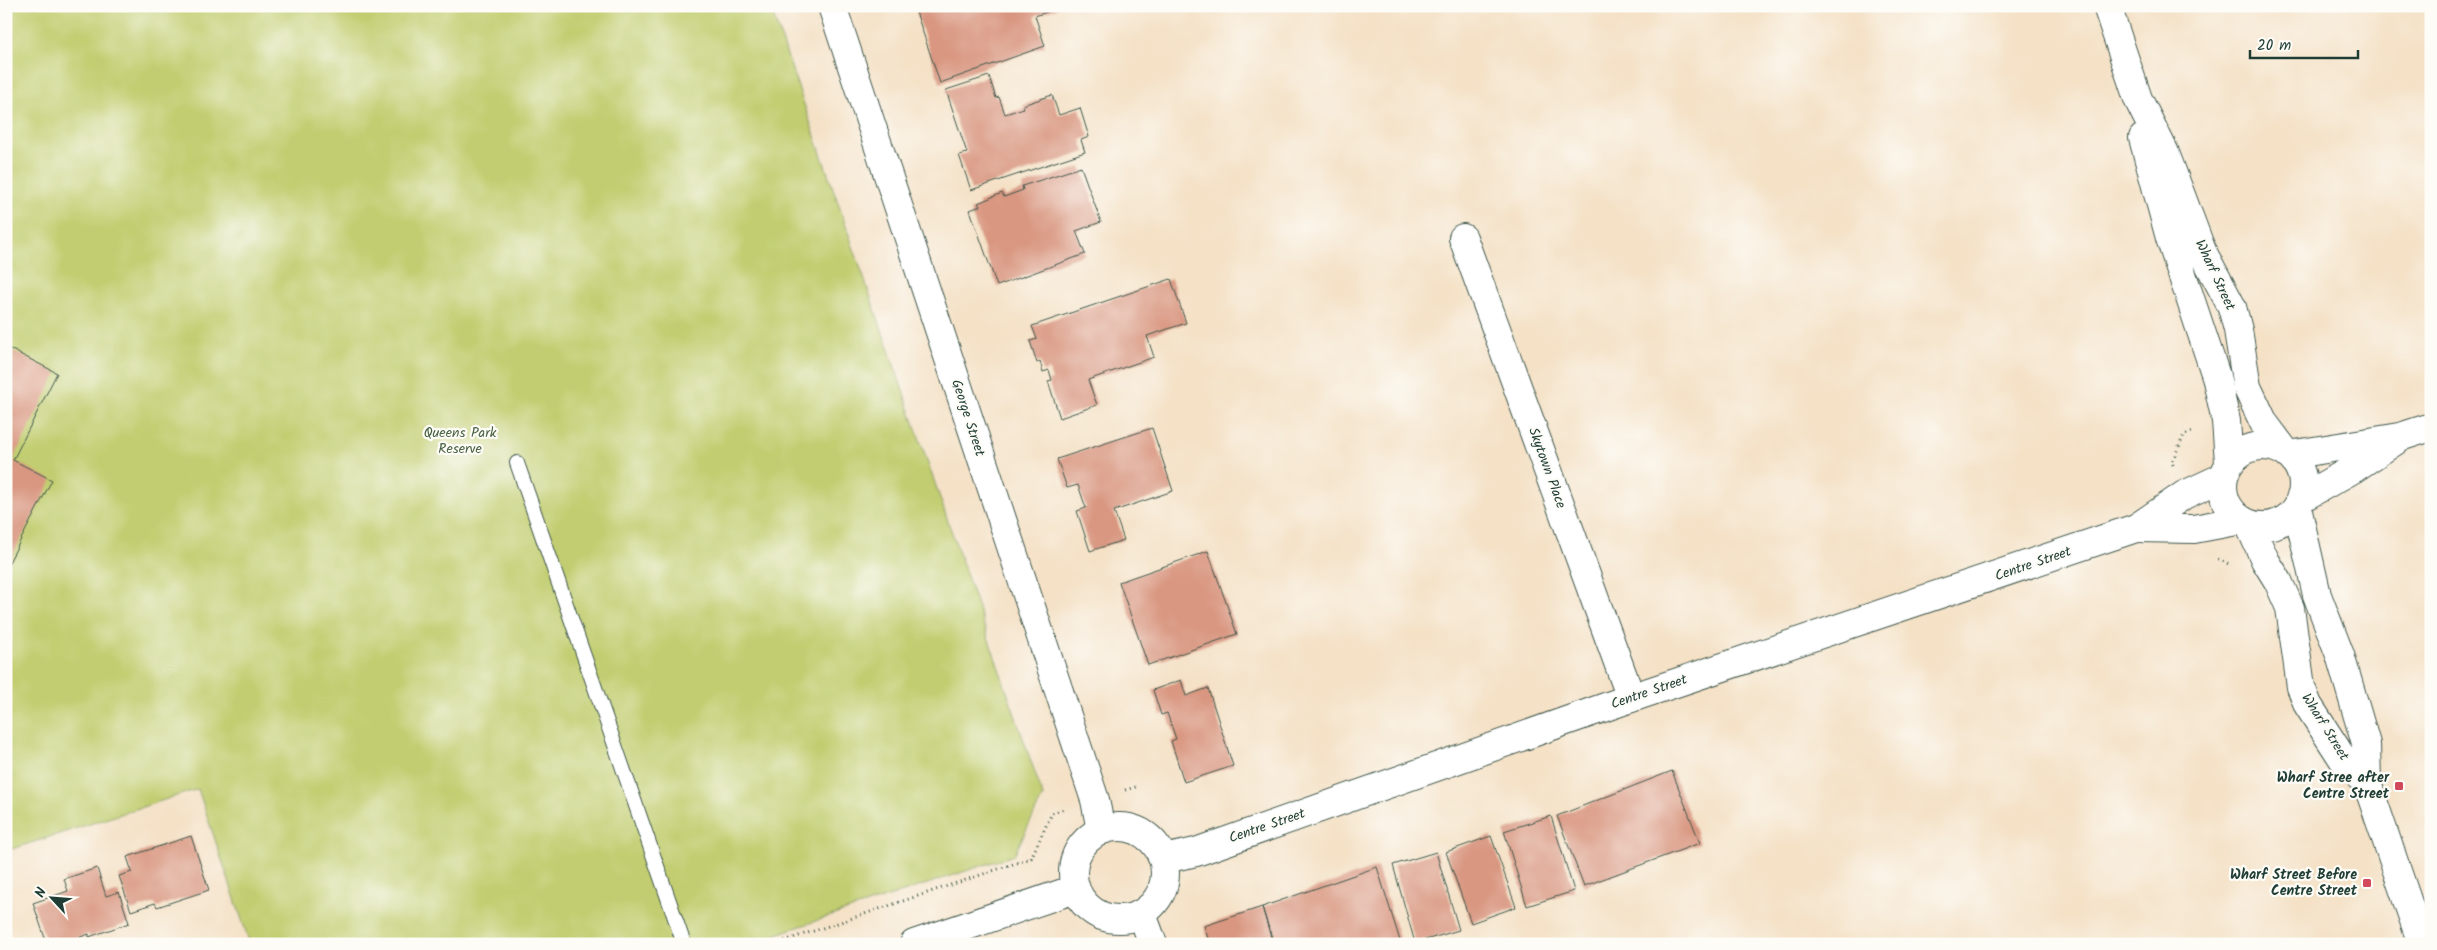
<svg xmlns="http://www.w3.org/2000/svg" width="2437" height="950" viewBox="0 0 2437 950" font-family="Kalam,sans-serif">
	<style>
		.green { fill: #c1cd6f; stroke: #708552 }
		.building { fill: #d99781 }
		.lines { fill: none; stroke-linecap: round; stroke-linejoin: round }
		.lane-casing { stroke: #3f564a; stroke-width: 16 }
		.street-casing { stroke: #3f564a; stroke-width: 30 }
		.secondary-casing { stroke: #3f564a; stroke-width: 30 }
		.path { stroke: #3f564a; stroke-width: 3; stroke-dasharray: 1 4; stroke-linecap: butt }
		.lane { stroke: #fff; stroke-width: 14 }
		.street { stroke: #fff; stroke-width: 28 }
		.secondary { stroke: #fff; stroke-width: 28 }
		.poi-dot { fill: #d1495b; stroke: #fdfcf7; stroke-width: 2 }
		.labels { text-anchor: middle; dominant-baseline: central; stroke-width: 4.5; stroke-linejoin: round; paint-order: stroke }
		.street-label { font-size: 14px; fill: #1f3d34; stroke: #fdfcf7 }
		.park-label { font-size: 14px; fill: #486143; stroke: #fdfcf7 }
		.poi-label { font-size: 14px; font-weight: bold; fill: #1f3d34; stroke: #fdfcf7; text-anchor: end }
	</style>
	<rect width="100%" height="100%" fill="#fdfcf7"/>
	<filter id="ink" filterUnits="userSpaceOnUse"><feTurbulence type="fractalNoise" baseFrequency=".02" numOctaves="2"/><feDisplacementMap in="SourceGraphic" scale="10" xChannelSelector="R" yChannelSelector="G"/><feConvolveMatrix kernelMatrix="1 2 1 2 8 2 1 2 1" color-interpolation-filters="sRGB"/></filter>
	<filter id="wash" filterUnits="userSpaceOnUse"><feTurbulence type="fractalNoise" baseFrequency=".0096" numOctaves="4" result="noise"/><feDisplacementMap in="SourceGraphic" scale="20" xChannelSelector="R" yChannelSelector="G"/><feGaussianBlur stdDeviation="1.12" result="paint"/><feColorMatrix in="noise" values="0 0 0 0 0 0 0 0 0 0 0 0 0 0 0 0 0 1.4 0 .05"/><feComposite in="paint" operator="in"/></filter>
	<g filter="url(#wash)">
		<rect width="100%" height="100%" fill="#f4e1c6"/>
		<path class="green" d="M6,6H770L1043,796L1014,855L747,944H250L198,789L6,851Z"/>
		<g id="blocks">
			<path class="building" d="M914,6H1057L1058,8L1035,16L1045,46L940,83Z
				M989,76L996,98L999,97L1005,114L1024,108L1023,105L1052,95L1059,115L1080,108L1089,137L1081,140L1085,152L971,190L959,155L967,153L946,90Z
				M1081,167L1101,222L1076,231L1085,254L997,286L970,210L980,206L978,203L1002,193L1004,197L1023,190L1022,186Z
				M1171,279L1186,323L1147,336L1154,357L1088,380L1097,405L1060,418L1048,381L1052,380L1049,370L1043,372L1040,361L1037,363L1030,341L1037,339L1032,326Z
				M6,347L57,373L13,460L52,480L6,568Z
				M1152,428L1173,491L1114,511L1124,540L1090,551L1077,511L1086,508L1078,485L1067,488L1057,459Z
				M1208,551L1237,634L1148,665L1119,582Z
				M1181,680L1186,696L1208,688L1233,766L1184,782L1171,741L1176,739L1167,713L1161,715L1153,690Z
				M1672,771L1700,843L1584,886L1557,816Z
				M1551,816L1574,891L1527,906L1504,831Z
				M191,836L209,890L157,907L155,903L131,911L119,876L132,872L127,857Z
				M1491,836L1516,907L1471,923L1446,852Z
				M1436,852L1459,930L1415,943L1393,865Z
				M1377,867L1401,944H1274L1262,907Z
				M97,868L106,896L119,892L129,923L89,937V934L60,944H47L33,903L68,891L64,879Z
				M1262,907L1273,944H1210L1204,926Z"/>
		</g>
	</g>
	<g filter="url(#ink)">
		<use href="#blocks" fill-opacity="0" stroke="#3f564a" stroke-width="1"/>
		<g class="lines">
			<g class="lane-casing">
				<path id="lane" d="M517,463L684,944"/>
			</g>
			<g class="street-casing">
				<path id="street" d="M832,6L1095,800L1101,830
					M1463,238L1631,698
					M2289,455L2400,437L2431,427
					M2300,499L2353,469L2395,441
					M2136,528L2194,529L2242,520
					M2136,528L2184,495L2223,477
					M1142,914L1153,944"/>
			</g>
			<g class="secondary-casing">
				<path id="secondary" d="M2107,6L2138,99L2165,153L2202,251L2232,307L2238,330L2247,387L2264,423L2285,451
					M2143,138L2170,238L2216,376L2226,421L2229,462
					M2223 486a40 40 0 1 1 80 0a40 40 0 1 1-80 0Z
					M2297,507L2317,595L2340,655L2366,744L2367,783L2422,944
					M2249,524L2265,560L2278,581L2290,608L2301,687L2308,705L2343,759L2367,783
					M1073 873a46 46 0 1 1 92 0a46 46 0 1 1-92 0Z
					M1164,859L1196,852L1631,698L2136,528
					M914,944L1075,889"/>
			</g>
			<path class="path" d="M2173,465L2172,462L2184,435L2194,431
				M2218,559L2231,565
				M1125,790L1139,786
				M775,944L1031,858L1052,813L1064,809"/>
			<use href="#lane" class="lane"/>
			<use href="#street" class="street"/>
			<use href="#secondary" class="secondary"/>
		</g>
	</g>
	<g class="poi-dot">
		<rect x="2394" y="781" width="10" height="10" rx="2.5"/>
		<rect x="2362" y="878" width="10" height="10" rx="2.5"/>
	</g>
	<g class="labels">
		<g class="street-label">
			<text transform="translate(2215 275) rotate(65)">Wharf Street</text>
			<text transform="translate(968 418) rotate(72)">George Street</text>
			<text transform="translate(1547 468) rotate(70)">Skytown Place</text>
			<text transform="translate(2033 564) rotate(-19)">Centre Street</text>
			<text transform="translate(1649 692) rotate(-19)">Centre Street</text>
			<text transform="translate(2325 727) rotate(58)">Wharf Street</text>
			<text transform="translate(1267 826) rotate(-19)">Centre Street</text>
		</g>
		<g class="park-label">
			<text x="460" y="433">Queens Park<tspan x="460" dy="16">Reserve</tspan></text>
		</g>
		<g class="poi-label">
			<text x="2389" y="778">Wharf Stree after<tspan x="2389" dy="16">Centre Street</tspan></text>
			<text x="2357" y="875">Wharf Street Before<tspan x="2357" dy="16">Centre Street</tspan></text>
		</g>
	</g>
	<rect width="2437" height="950" fill="none" stroke="#fdfcf7" stroke-width="25"/>
	<g transform="translate(52 898) rotate(296)" stroke="#fdfcf7" stroke-width="4" paint-order="stroke">
	<path d="M0-4L9 19L0 12L-9 19Z" fill="#1f3d34"/>
	<text y="-8" font-size="14" font-weight="bold" text-anchor="middle" fill="#1f3d34">N</text>
	</g>
	<path d="M2250 50v8h108v-8" fill="none" stroke="#1f3d34" stroke-width="2.5"/>
	<text x="2257" y="50" font-size="15" fill="#1f3d34" stroke="#fdfcf7" stroke-width="4" paint-order="stroke">20 m</text>
</svg>
